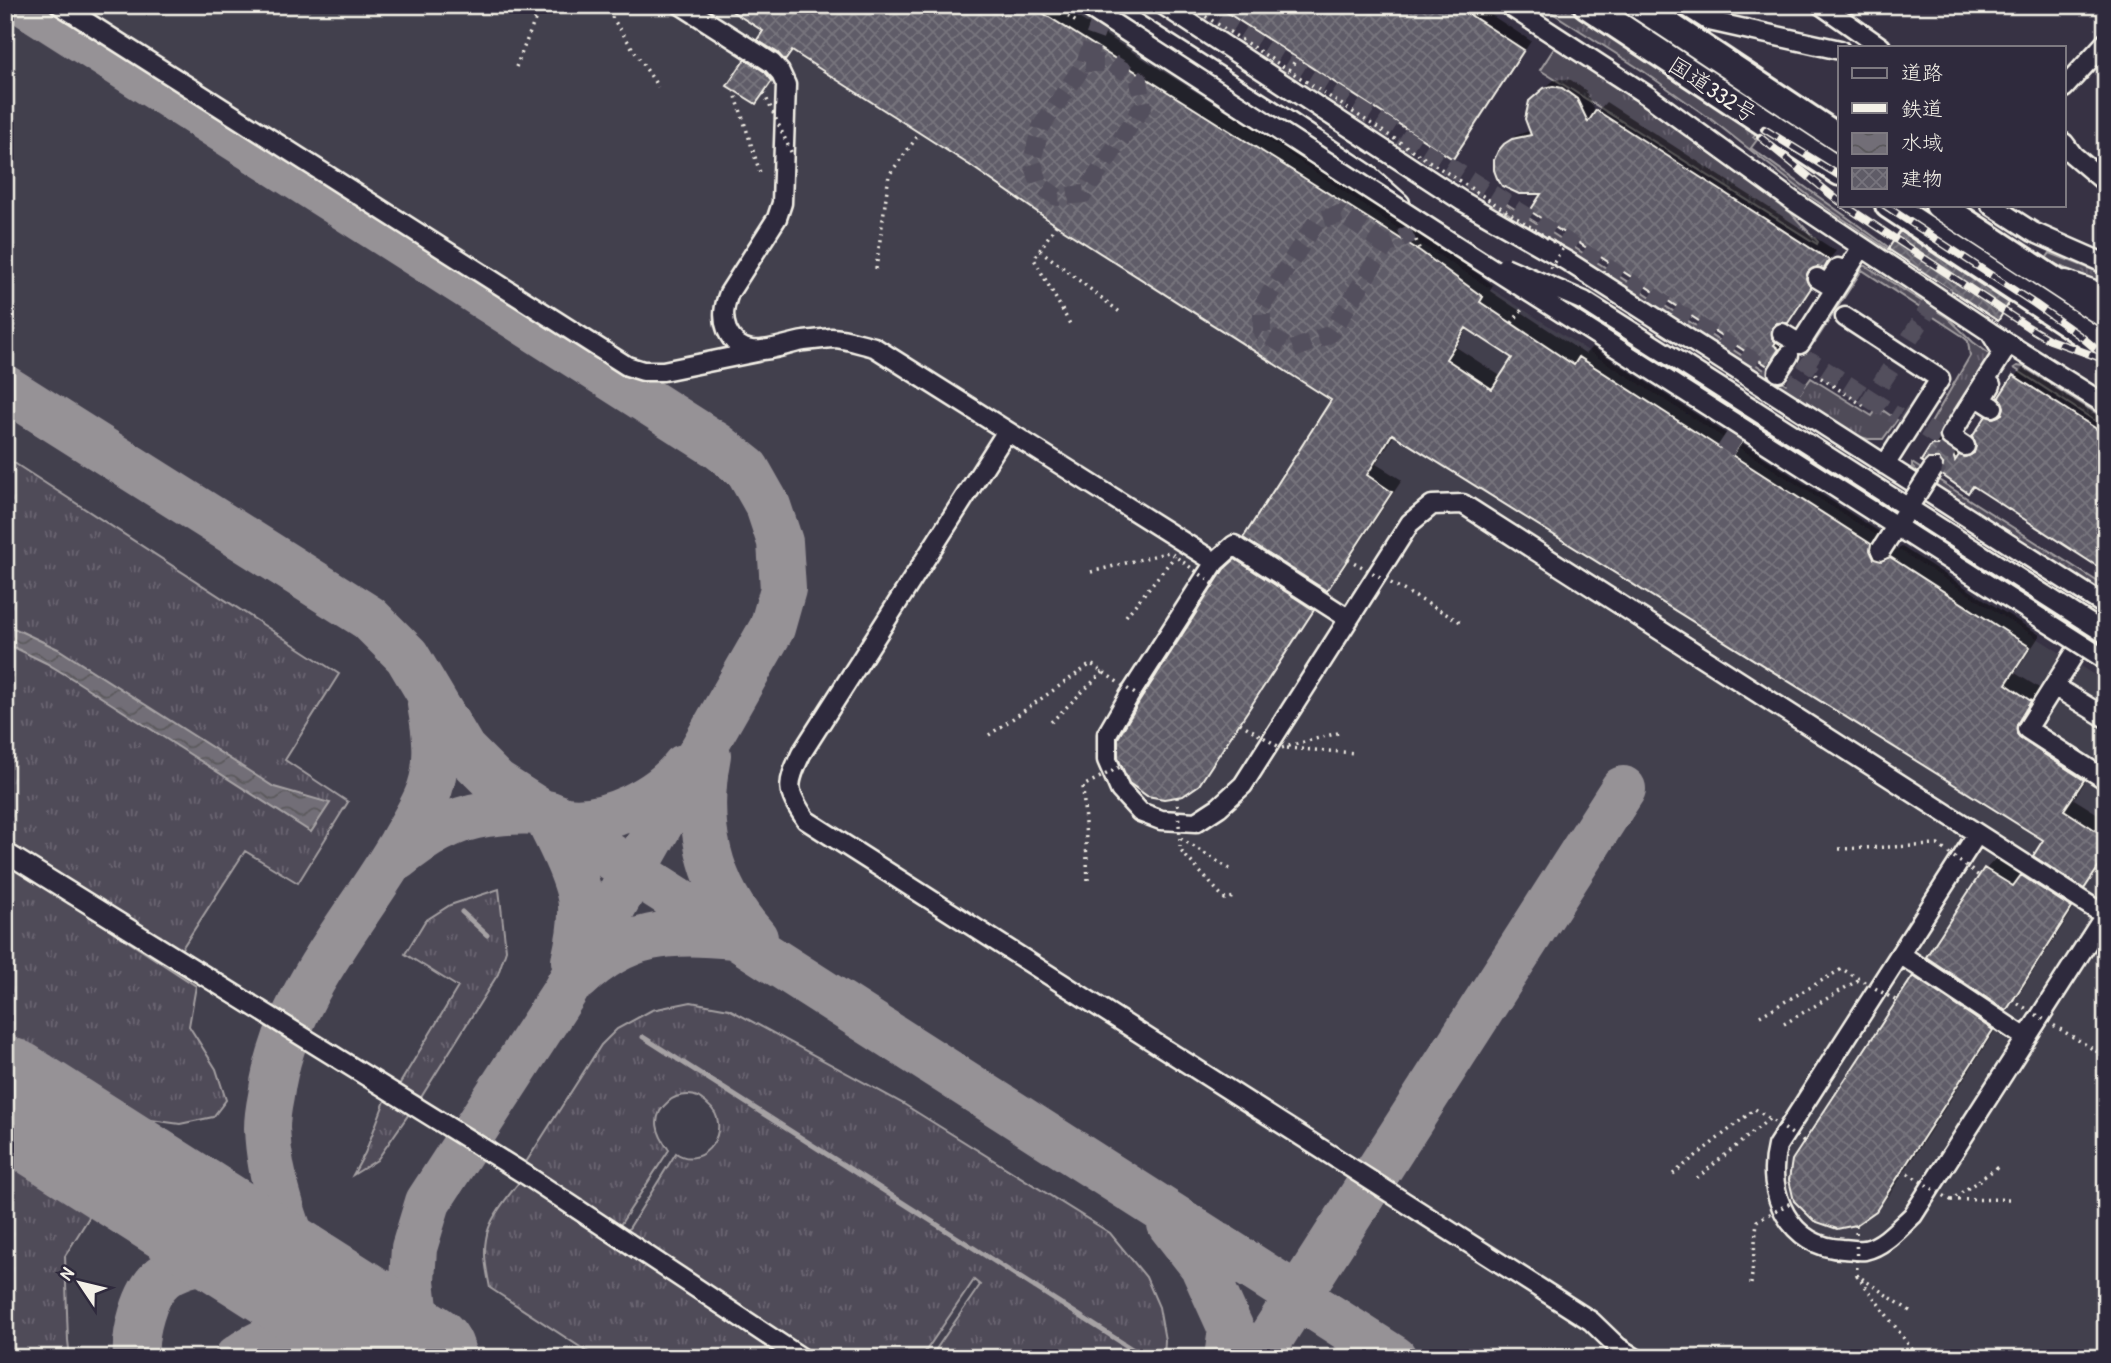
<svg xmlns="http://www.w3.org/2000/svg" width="2111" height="1363" viewBox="0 0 2111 1363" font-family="'Patrick Hand','Klee One',sans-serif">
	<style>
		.built { fill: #433f4e }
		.grass { fill: url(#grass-tufts); stroke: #a29ea0; stroke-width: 2 }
		.water { fill: url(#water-waves); stroke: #a6a2a4; stroke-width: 2 }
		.shadow { fill: #0007; fill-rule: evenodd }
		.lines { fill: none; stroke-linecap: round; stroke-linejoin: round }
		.stream { stroke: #a6a2a4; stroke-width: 5 }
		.taxiway { stroke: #969296; stroke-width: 46 }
		.runway { stroke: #969296; stroke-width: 116 }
		.building { fill: url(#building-cross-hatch); stroke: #f4f1e8; stroke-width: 2; fill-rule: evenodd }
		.minor-tunnel { stroke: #534f5d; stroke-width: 18; stroke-dasharray: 18 9; stroke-linecap: butt }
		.minor-casing { stroke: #f4f1e8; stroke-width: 23 }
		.highway-casing { stroke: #f4f1e8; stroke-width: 32 }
		.path { stroke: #f4f1e8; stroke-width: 3.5; stroke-dasharray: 2 5; stroke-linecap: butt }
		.minor { stroke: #2f2a3d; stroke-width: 18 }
		.highway { stroke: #2f2a3d; stroke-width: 26 }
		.rail-casing { stroke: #f4f1e8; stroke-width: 8 }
		.rail { stroke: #2f2a3d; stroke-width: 5; stroke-dasharray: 16; stroke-linecap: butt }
		.minor-bridge-casing { stroke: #f4f1e8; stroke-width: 23; stroke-linecap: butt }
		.path-bridge { stroke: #f4f1e8; stroke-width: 3.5; stroke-dasharray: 2 5; stroke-linecap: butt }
		.minor-bridge { stroke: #2f2a3d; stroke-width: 18 }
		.labels { text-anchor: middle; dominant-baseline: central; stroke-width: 5; stroke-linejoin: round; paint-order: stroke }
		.street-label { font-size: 23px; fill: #f4f1e8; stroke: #2f2a3d }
	</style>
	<defs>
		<pattern id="grass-tufts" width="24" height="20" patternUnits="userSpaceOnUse" patternTransform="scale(1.75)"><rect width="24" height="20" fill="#504b59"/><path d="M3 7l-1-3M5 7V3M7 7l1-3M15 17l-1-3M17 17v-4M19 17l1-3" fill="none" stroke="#6a6571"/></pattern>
		<pattern id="water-waves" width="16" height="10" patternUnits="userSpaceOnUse" patternTransform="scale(1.75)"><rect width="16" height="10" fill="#726e77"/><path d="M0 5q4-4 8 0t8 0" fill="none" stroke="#5b595c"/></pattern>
		<pattern id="building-cross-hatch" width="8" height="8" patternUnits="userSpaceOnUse" patternTransform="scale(1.75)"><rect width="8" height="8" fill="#5f5c67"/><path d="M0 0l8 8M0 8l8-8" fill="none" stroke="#77747d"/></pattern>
	</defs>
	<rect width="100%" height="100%" fill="#373244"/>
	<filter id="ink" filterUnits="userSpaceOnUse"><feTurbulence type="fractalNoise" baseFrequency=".0143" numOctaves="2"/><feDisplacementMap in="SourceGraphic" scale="14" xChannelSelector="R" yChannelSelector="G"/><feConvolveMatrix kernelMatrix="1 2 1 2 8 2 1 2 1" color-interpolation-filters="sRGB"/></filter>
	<g filter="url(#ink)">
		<path class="built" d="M5,5H1070L1418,242L2106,682V1358H5Z"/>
		<path class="grass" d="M1540,5H1577L1761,126L1753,137L1757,140L1751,148L1887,246L1886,248L1809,196L1712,120L1643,71Z
			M1555,47L1649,109L1791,213L1818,242L1817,244L1540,70Z
			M1496,197L1800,393L1811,378L1872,416L1878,407L1897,420L1883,439H1868L1851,434L1492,203Z
			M2050,253L2106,275V285L2045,260Z
			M1860,265L1866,266L1948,318L1973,342L1991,355L1946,433L1931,423L1970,356L1968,341L1961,335L1862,270L1815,342L1810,339Z
			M2017,366L2024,367L2106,419V428L2014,368Z
			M5,457L339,674L285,760L348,802L298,883L245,851L177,956L5,844Z
			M1912,463L2106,587V595L1923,479L1912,467Z
			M5,861L196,986L189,1026L216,1069L226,1100L213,1117L180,1124L144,1119L5,1031Z
			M499,889L506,950L498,974L420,1099L399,1085L458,987L405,954L425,921L450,905Z
			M691,1002L729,1009L902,1103L1110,1233L1146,1277L1159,1307L1165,1340L1164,1358H930L980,1285L974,1280L921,1358H813L630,1238L628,1230L676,1153C703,1172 736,1127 707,1104C700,1098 697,1095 688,1095C680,1095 673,1097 668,1102C650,1117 657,1134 669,1150L620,1225L613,1226L523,1167L601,1045L617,1029L652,1010Z
			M388,1093L413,1108L377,1160L353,1175L365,1153Z
			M5,1159L91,1214L65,1256L68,1340L70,1358H5Z
			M522,1178L793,1358H597L490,1288C487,1272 483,1256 486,1239C489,1217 509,1196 522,1178Z"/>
		<path class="water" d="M5,624L58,649L274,787L330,803L311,832L76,681L46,663L5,643Z"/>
		<path class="shadow" d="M725,5H1058L1431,240L1493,285L1490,291L1585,354L1592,347L1730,436L1742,424L1751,429L1742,443L1881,533L1880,538L1885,549L1893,551L1902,547L2040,635L2015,673L2041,689L2027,711V722L2094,768L2074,799L2106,819V859L2095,875L2084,886L2045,839L1395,434L1376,464L1402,480L1337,578L1326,589L1334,400L794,50L785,58L765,31ZM1468,328L1514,358L1502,377L1456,347Z
			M1218,5H1476L1531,41L1461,148L1453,156Z
			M757,49L782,69L767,90L756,102L746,60Z
			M1562,79L1571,80L1585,90L1596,113L1606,102L1836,251L1823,267L1814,266L1813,269L1819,278L1796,313L1788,322L1779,321L1778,324L1787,340L1777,355L1768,364L1544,192L1505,145L1515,136L1531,130L1537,95L1554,80Z
			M1910,224L2016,294L2006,310L1998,318L1901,232Z
			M2105,352L2106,353V373L2094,365Z
			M2023,368L2106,421V570L1945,464L1932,446L1941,437H1952L1969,448L1975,450L1977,448L1988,417L1996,409H2005L2015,376Z
			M1248,549L1324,598L1210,771L1320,604L1317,602L1200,780L1225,571Z
			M1997,857L2024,874L2034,864L2082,896L2017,997L2005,1008L1928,957L1986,869Z
			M1926,966L2003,1018L1888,1197L1875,1209L1914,978Z"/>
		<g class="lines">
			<path class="stream" d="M462,912L487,935
				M643,1037L1146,1358"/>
			<path class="taxiway" d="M28,5L718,446L747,469L768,506L780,542L783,589L772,628L565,991L428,1202L414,1248L412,1281L415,1308L437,1358
				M5,388L369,618L407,656L463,750L496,783L1394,1358
				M708,755C695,824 707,885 755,938
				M545,813C557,837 580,880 581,906C582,925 578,944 574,961
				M397,858C424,836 451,819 487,814C504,812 528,810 546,813C553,814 559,819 566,820C606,825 660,798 684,767
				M578,978C627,931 670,930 735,936
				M1170,1224L1202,1265L1231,1329L1227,1358
				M312,1290C291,1238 269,1184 267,1128C267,1117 269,1106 271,1096C283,999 353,926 401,844C411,826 424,807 430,788C439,760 435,732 430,704
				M136,1358C134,1334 144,1292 163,1277C188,1258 234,1257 264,1260
				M237,1358C277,1329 317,1325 365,1325
				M1258,1358L1623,789"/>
			<path class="runway" d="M5,1095L418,1358"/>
		</g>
		<path class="building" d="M722,5H1030L1420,251L1483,297L1480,302L1574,365L1579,357L1720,448L1730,434L1742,441L1732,455L1871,544L1870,550L1874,559L1881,561L1890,557L2030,647L2006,684L2031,701L2017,724V734L2021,739L2084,780L2064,810L2106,837V856L2084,889L2033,856L2043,840L1392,434L1367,475L1392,492L1327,591L1243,538L1331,400L1056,225L971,166L792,51L785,61L778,53L757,40L763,31ZM1466,328L1512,358L1492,389L1446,359Z
			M1215,5H1455L1524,50L1453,159Z
			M745,59L765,72L772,81L756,104L727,86Z
			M1553,86L1562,88L1577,99L1588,122L1596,110L1829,260L1824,269L1817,267L1808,272L1806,278L1811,288L1788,323H1777L1772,328V338L1776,342L1774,345L1779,349L1768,366L1530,211L1541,194H1519L1502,186L1497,178L1494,170V160L1498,151L1504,144L1512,139L1531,135L1525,119L1529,101L1544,88Z
			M1900,231L2009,303L1998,321L1888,249Z
			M2013,375L2106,435V572L1973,486L1968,493L1942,475L1943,464L1939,459H1928L1924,463L1921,461L1931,445H1943L1952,451L1955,461L1959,455L1965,457L1974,453L1976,446L1972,437L1986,416L1993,418L2002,414L2004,407L1999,397Z
			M1235,559L1314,610L1199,785L1183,796L1164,799L1147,796L1129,783L1118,758V738L1139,702L1224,569Z
			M1984,868L2013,886L2021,875L2072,908L2006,1011L1926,957Z
			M1913,976L1993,1030L1876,1211L1856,1225L1837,1229L1814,1221L1794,1201L1789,1180L1792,1160Z"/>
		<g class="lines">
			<path class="minor-tunnel" d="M1196,5L1794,387L1811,361L1898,417
				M1085,63H1111L1139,80L1143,106L1084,194L1057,197L1040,185L1032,160L1041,127L1085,63L1106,5
				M1386,245L1341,214L1317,221L1262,306V332L1292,350L1330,334L1386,245L1413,233
				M1866,407L1944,285
				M1902,414L1950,444L1934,473
				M1725,451L1774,378"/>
			<g class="minor-casing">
				<path id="minor" d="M60,5L627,366L643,371H663L757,352
					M681,5L772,63L780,72L786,85L782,203L777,218L729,293C724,306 722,317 727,330C742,365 778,345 804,341C813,340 823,339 832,338C845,338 861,344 874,347L1215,562L1129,696L1107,734V760L1120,790L1140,812L1161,820L1196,822L1219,807L1243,785L1410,523L1432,505L1463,504L2106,916
					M1107,5L1270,109L1366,173L1400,203
					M1163,5L1462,201L1567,261L2106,606
					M1508,5L1648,96L1793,201L1862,247L1990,332L2106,405
					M1684,5L1709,21L1840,50
					M1821,5L1881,47
					M2064,88L2106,42
					M2064,143L2073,155L2106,183
					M1991,205L2033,232L2106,264
					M1817,278L1827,284L1838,268
					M2066,280L2106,294
					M1845,317L1940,379L1885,465
					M1782,333L1800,344L1862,247
					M1778,372L1789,355
					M1991,385L1982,400L1993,407
					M1007,431L801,754C786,786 786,790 806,820L1591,1321L1618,1347L1635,1358
					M1965,446L1950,436L2003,353L1992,335
					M1215,562L1234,545L1349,619
					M2078,648L2027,729L2106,780
					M2054,686L2106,718
					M1977,834L1777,1146C1765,1193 1789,1247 1843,1249C1849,1249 1858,1251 1865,1250C1884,1246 1899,1228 1913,1215L2105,915
					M5,852L526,1175L802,1358
					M1900,954L2026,1038"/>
			</g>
			<g class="highway-casing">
				<path id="highway" d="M1587,5L1840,172
					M1638,5L1840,139
					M1889,205L2106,348
					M1939,205L2106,315"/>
			</g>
			<path class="path" d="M604,5L658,87
				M1050,5L1078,23
				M516,67L541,5
				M734,90L761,176
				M1056,225L1034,259L1070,324
				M1416,240L1420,251
				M1040,250L1121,313
				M876,269L889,175L920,133
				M1815,374L1866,407
				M1126,616L1175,556
				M1051,722L1103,672
				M1287,748L1355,753
				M1180,838V850L1225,899L1235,897
				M1784,1024L1860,979
				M1697,1178L1769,1119
				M1951,1200L2011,1199
				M1857,1275L1914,1352"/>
			<use href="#minor" class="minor"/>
			<use href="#highway" class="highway"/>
			<g class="rail-casing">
				<path id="rail" d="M1764,129L1840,176
					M1760,137L1840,202
					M1844,205L2028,327L2050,340L2106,360
					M1884,205L2035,304L2083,338L2103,355"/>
			</g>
			<use href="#rail" class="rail"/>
			<g class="minor-bridge-casing">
				<path id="minor-bridge" d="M1085,5L1457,246L2106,660
					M1505,267L1584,301L2106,634
					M1881,550L1933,469"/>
			</g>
			<path class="path-bridge" d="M1188,5L1563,248L1549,270
				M1289,70L1297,58
				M764,93L792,154
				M1512,323L1523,308
				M1348,559L1464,624
				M1091,572L1169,552L1214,584
				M1240,723L1281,748L1338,733
				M989,735L1091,664L1141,698
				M1177,797L1180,838L1233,871
				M1839,849L1938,845L1979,876
				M1088,880L1083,786L1120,767
				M2012,1000L2106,1057
				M1760,1016L1842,969L1897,1001
				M1902,1170L1951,1200L1998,1167
				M1673,1174L1755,1109L1804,1142
				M1856,1225L1857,1275L1910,1311
				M1751,1284L1757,1221L1794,1201"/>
			<use href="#minor-bridge" class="minor-bridge"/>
		</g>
	</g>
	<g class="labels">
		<g class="street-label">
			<text transform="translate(1713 89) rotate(33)">国道332号</text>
		</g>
	</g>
	<rect width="2111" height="1363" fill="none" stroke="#2f2a3d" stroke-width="28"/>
	<rect x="14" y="14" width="2083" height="1335" fill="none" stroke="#f4f1e8" stroke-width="2.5" filter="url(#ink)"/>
	<rect x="1838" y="46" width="228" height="161" fill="#2f2a3d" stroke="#7e7a81" stroke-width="2"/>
	<rect x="1852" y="68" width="35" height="10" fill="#2f2a3d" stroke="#7e7a81" stroke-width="2"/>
	<text x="1901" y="80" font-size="21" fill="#f4f1e8">道路</text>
	<rect x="1852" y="103" width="35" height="10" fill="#f4f1e8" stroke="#7e7a81" stroke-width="2"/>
	<text x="1901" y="116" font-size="21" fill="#f4f1e8">鉄道</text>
	<rect x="1852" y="133" width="35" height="21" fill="url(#water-waves)" stroke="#7e7a81" stroke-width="2"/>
	<text x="1901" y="150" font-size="21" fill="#f4f1e8">水域</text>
	<rect x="1852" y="168" width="35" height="21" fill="url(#building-cross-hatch)" stroke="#7e7a81" stroke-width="2"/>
	<text x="1901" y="186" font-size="21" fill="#f4f1e8">建物</text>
	<g transform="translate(80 1283) rotate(305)" stroke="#2f2a3d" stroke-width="5" paint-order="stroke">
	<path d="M0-5L12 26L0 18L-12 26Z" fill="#f4f1e8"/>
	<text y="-10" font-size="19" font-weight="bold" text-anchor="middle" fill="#f4f1e8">N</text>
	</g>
</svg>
